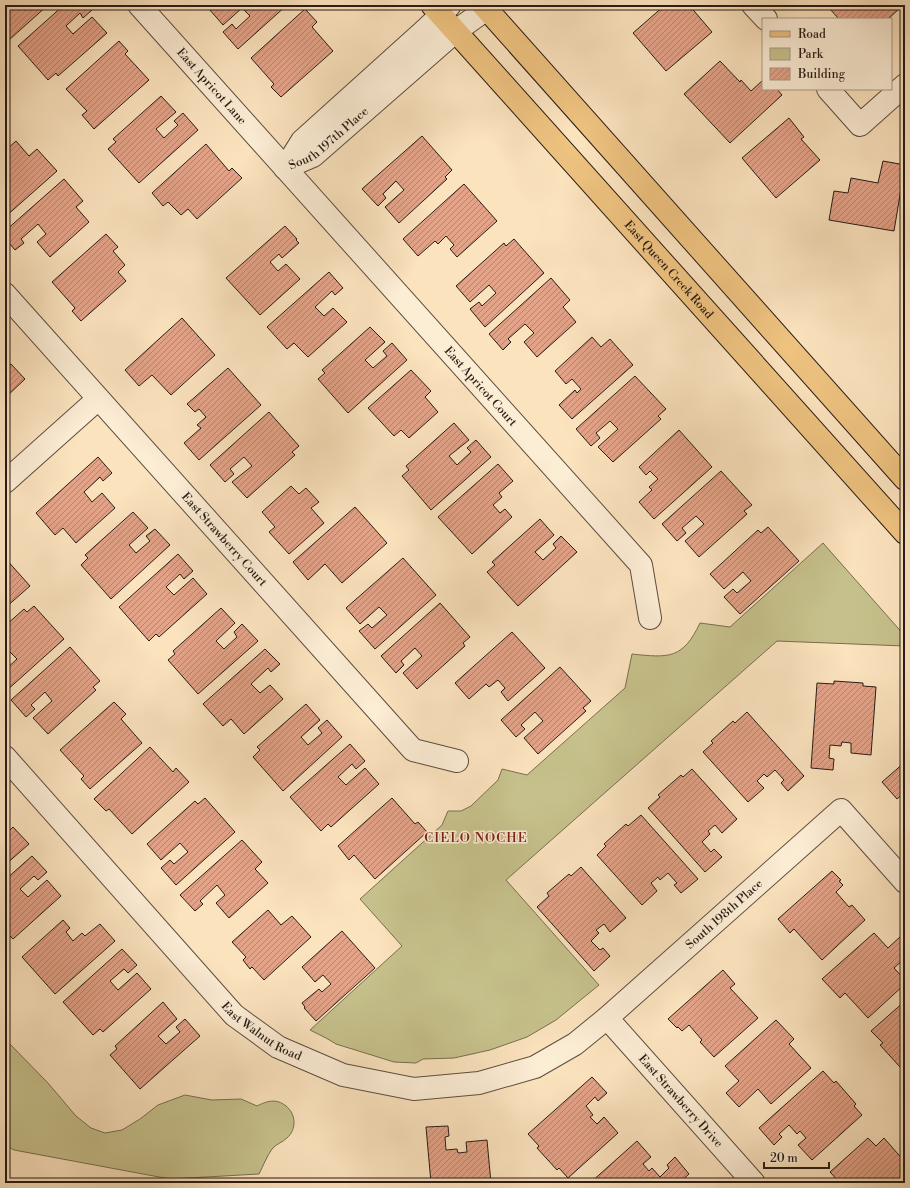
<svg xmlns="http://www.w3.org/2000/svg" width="910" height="1188" viewBox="0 0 910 1188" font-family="'Libre Bodoni',serif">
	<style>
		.green { fill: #c6c18c; stroke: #786e50 }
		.building { fill: url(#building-hatch); stroke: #291b15 }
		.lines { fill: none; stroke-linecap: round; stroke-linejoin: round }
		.street-casing { stroke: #5e4d3f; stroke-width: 24 }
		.primary-casing { stroke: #291b15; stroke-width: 24 }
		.street { stroke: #fcedd5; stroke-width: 22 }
		.primary { stroke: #eec27f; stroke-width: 22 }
		.labels { text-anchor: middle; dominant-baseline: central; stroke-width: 3; stroke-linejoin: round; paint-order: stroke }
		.street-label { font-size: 12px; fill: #291b15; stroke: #fcedd5 }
		.neighbourhood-label { font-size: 13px; letter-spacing: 1px; fill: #7a1f14; stroke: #fcedd5 }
	</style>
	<defs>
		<pattern id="building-hatch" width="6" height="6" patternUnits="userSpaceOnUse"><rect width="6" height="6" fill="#e3a389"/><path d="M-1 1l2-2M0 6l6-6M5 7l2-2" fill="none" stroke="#b8846f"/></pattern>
	</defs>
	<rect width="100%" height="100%" fill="#fbe3be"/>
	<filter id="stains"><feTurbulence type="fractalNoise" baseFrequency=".005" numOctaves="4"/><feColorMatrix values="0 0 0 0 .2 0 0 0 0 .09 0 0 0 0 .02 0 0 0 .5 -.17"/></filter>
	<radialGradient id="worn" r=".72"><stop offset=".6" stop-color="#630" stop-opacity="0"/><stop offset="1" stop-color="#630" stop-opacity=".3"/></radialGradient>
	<path class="green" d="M823,543L905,636V646L777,641L506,880L599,985L556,1020L527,1037L490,1050L454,1058L423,1059L416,1063L394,1062L336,1044L326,1038L310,1030L402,946L360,899L442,825L448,811H461L471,806L498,780L502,769L527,775L625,688L632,654C669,658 683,659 700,623L730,627Z
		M5,1039L48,1083L76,1116L91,1128L105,1133L122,1130L140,1119L158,1105L185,1095L212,1100L241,1099L257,1106C267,1101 276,1098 286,1106C296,1114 297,1129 287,1138C283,1142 276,1144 272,1149C267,1156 263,1166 259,1174L170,1179L14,1150L5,1145Z"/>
	<path class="building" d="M5,5H48L9,40L5,36Z
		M64,5H88L92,10L83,18L80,13L66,26L73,34L92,17L107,33L58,76L56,73L48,80L18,46Z
		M213,5H287L238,49L223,32L232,24L236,29L250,16L242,8L223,25L209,9Z
		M665,5H689L712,32L666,71L633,33Z
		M833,5H896L899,9L888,19H839L829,8Z
		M305,9L317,22L312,27L333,51L281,97L271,87L274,84L251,58Z
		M119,41L128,51L125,54L149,80L94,129L82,115L87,111L66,89Z
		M720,61L740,82L741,80L751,91L763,80V89H777L782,95L730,143L684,94Z
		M161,96L176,112L156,129L164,138L178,125L174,121L183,113L198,130L139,183L108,149L116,142L113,139Z
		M789,118L804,137L801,139L820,160L776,198L742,158Z
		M422,136L452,170L445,177L447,179L399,223L385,207L404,190L396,181L383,194L386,198L378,206L362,189Z
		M16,141L29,156L37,149L57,171L5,217V195L8,192L5,188V151Z
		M206,144L229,171L232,168L242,178L197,219L188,209L181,215L168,202L163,206L152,193Z
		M883,161L905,165L894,231L829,220L834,191L848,193L851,178L878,183Z
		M64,179L83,201L76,207L89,222L50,257L37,242L46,234L38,224L21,239L24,243L15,250L5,238V231Z
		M464,184L497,221L457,257L450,249L454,245L446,236L438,244L435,241L418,256L403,239Z
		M285,226L297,239L296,240L299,243L282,258L279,254L270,262L278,271L286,264L300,279L260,315L226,278Z
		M106,234L118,247L113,251L125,265L118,272L126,281L81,321L72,311L75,308L52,282Z
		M514,239L544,273L485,327L470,309L479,302L482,306L496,293L489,285L470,302L456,286L504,243L506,246Z
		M329,272L343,288L335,295L332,291L315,307L324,316L333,308L347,322L308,357L294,343L287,349L267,327Z
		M551,278L570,300L563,307L576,322L537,357L524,342L534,333L525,324L508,339L511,342L503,350L489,334Z
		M182,318L215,355L171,395L152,375L139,386L125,370Z
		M370,327L385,342L365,360L373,368L387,356L383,351L392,343L407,360L348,413L318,379L325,373L322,370Z
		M592,337L601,347L610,339L633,365L572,419L559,405L575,390L577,393L581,389L572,379L566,384L555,371Z
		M11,364L25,379L5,398V375L6,374L5,369Z
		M228,368L261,405L199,460L184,443L201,428L197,425L206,417L199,409L195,412L187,404Z
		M411,370L431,391L425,397L438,412L409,438L401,430L394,436L368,408Z
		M635,376L666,409L658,416L661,419L613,462L598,447L618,429L610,421L596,433L600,438L591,446L576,429Z
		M269,412L299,446L292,452L295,455L247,498L232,482L252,466L244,457L230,469L234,474L225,482L210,465Z
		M454,423L469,440L449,456L457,465L471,452L467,448L476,440L491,457L431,510L402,476L409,470L406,466Z
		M679,430L712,467L654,519L639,502L652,490L649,487L658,479L650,471L646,475L639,467Z
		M98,457L112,473L103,481L100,477L84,492L92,502L102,493L115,508L76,543L63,528L55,535L36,513Z
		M498,464L513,481L499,493L502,497L493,505L500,513L505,509L512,517L472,554L438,517Z
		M721,471L752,505L744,511L747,514L699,557L685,541L704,524L696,516L682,528L686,533L677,541L662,524Z
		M291,486L299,494L306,488L319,502L311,508L324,523L289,554L269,532L275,527L262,512Z
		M355,507L387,543L342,583L325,564L308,580L293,562Z
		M133,512L148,528L129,545L136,553L150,541L146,536L155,529L170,545L111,599L81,565L88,558L85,555Z
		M540,519L554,535L535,552L543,560L556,548L553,544L561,536L577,552L518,606L487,572L495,565L492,562Z
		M768,527L799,561L740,614L724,597L733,589L737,593L751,581L743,572L724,589L710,574L758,530L761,533Z
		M178,554L193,571L184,579L180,574L166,587L174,595L193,578L207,594L159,637L156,634L149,641L119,607Z
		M5,558L30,586L5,608Z
		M403,558L436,595L375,649L359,631L368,624L372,628L387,615L379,607L360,624L346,608Z
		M440,603L470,637L463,643L465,646L417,689L403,673L422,656L415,648L401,661L404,665L396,673L381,656Z
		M34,606L64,639L5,692V670L17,659L9,651L5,655V626L24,609L27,612Z
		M221,608L235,623L216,641L224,649L237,637L234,632L242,624L258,641L198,694L168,660L175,654L173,651Z
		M512,632L545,668L508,701L501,692L505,688L498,680L489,687L486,684L469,699L455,683Z
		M70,647L100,681L93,687L96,690L48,734L33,718L52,701L45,692L31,705L35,709L26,717L11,700Z
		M265,649L280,664L271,672L268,668L251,684L260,693L270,685L283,699L244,734L231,719L223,726L203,704Z
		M560,667L591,701L583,708L586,711L538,754L524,738L543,721L535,712L521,725L525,729L516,737L501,720Z
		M834,681L863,683V686L876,687L871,755L851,753V743L842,742L841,746L830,745L829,758L834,759L833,770L811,768L817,683L834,684Z
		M114,702L126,714L121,719L142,743L90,789L81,779L84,776L60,750Z
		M306,704L320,720L301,737L308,745L322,733L318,728L327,720L342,737L283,791L253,757L260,750L257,747Z
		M747,712L804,776L788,791L781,783L784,780L775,770L767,777L764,774L757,781L764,788L748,802L703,752L713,743L711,741L733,721L735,723Z
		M350,744L365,761L356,769L352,764L338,777L346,785L365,768L379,784L331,827L328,824L321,831L290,797Z
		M150,747L173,772L176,768L189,782L132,834L109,809L106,811L94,799Z
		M905,762V786L902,788L905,792L897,799L882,782Z
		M692,769L737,819L722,833L715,825L708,831L710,834L702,842L711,852L714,849L722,857L705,872L648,808L660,797L658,795L681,775L683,777Z
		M205,798L235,832L176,885L161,868L170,860L174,864L188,852L180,843L161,860L147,844L195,801L198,804Z
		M392,798L415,824L418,822L427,832L375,879L354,855L349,860L338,846Z
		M641,815L698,879L681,893L674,885L677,883L668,873L660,880L658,877L651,883L657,891L642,905L597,855L606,846L604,844L626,824L628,826Z
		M13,827L29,844L5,865V843L8,840L5,835Z
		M242,840L262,862L255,869L268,883L229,918L216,903L225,895L217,885L200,901L203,904L195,911L180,895Z
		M32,856L47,872L38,880L34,876L20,889L28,897L47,880L61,896L13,939L10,936L5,941V880Z
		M581,867L626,918L610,932L604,924L596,930L599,933L591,941L600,950L603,948L610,956L594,971L537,907L549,896L547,893L569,874L571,876Z
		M832,871L841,880L839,881L843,885L836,892L849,907L852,905L865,920L822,960L794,929L790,933L778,919Z
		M268,910L281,925L292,916L311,937L264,980L252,967L250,969L243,960L246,957L232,942Z
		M63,920L70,928L66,932L73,941L82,933L85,936L100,924L115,941L55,994L22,957Z
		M342,931L375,968L316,1021L304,1008L305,1007L302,1003L319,989L322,992L331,984L323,975L315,982L302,967Z
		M874,933L888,948L901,936L905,941V958L894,968L905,980V984L868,1018L845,993L840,998L822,979Z
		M122,949L137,965L128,973L124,969L110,981L118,990L137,973L151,989L103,1032L100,1029L93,1035L63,1002Z
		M723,970L735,984L730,988L758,1018L714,1057L700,1042L702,1040L689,1025L682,1031L678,1027L677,1028L668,1019Z
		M905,1001V1068L902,1065L900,1067L880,1045L883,1043L871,1031Z
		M163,1002L177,1019L158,1036L166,1044L180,1032L176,1027L185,1019L200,1036L140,1089L110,1055L117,1049L115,1046Z
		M776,1020L794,1039L789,1044L811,1068L771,1104L758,1089L739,1107L726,1093L739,1081L725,1066Z
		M823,1071L834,1083L836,1081L856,1104L854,1106L862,1115L812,1160L798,1145L806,1138L800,1131L797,1134L789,1125L779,1134L782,1137L774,1145L759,1128Z
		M592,1077L607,1093L598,1101L595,1097L586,1106L593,1115L590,1117L597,1124L604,1117L618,1133L568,1178L559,1168L557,1170L537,1148L539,1146L528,1134Z
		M448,1126L449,1136L445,1137L446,1150L457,1149L458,1153L467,1152L466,1142L487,1140L491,1183H431L426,1127Z
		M868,1138L876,1146L884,1138L905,1162V1183H840L830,1172Z
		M637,1141L651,1157L643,1164L649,1171L652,1168L660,1177L669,1168L667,1165L675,1157L689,1174L679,1183H590Z"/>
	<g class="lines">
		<g class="street-casing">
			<g id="street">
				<path id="s1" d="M139,5L641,565L650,618"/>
				<path d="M753,5L766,19"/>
				<path d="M828,89L860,125L905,85"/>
				<path id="s2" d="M285,168L313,156L456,31L492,5"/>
				<path d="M285,168L302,141L424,31L441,15L450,5"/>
				<path id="s3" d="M5,294L413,750L457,761"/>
				<path d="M5,482L98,399"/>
				<path id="s4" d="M5,757L234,1015L278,1047L343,1075L414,1089L479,1083L535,1067L575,1044L607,1018L841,810L905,882"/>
				<path id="s5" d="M607,1018L754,1183"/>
			</g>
		</g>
		<g class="primary-casing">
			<g id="primary">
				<path id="s6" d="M432,5L905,533"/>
				<path d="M483,5L905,479"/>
			</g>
		</g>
		<use href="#street" class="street"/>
		<use href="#primary" class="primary"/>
	</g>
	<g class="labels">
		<g class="street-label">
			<text stroke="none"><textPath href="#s1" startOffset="109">East Apricot Lane</textPath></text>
			<text stroke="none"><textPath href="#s2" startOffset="53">South 197th Place</textPath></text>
			<text stroke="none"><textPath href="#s6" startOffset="355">East Queen Creek Road</textPath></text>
			<text stroke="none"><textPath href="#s1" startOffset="512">East Apricot Court</textPath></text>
			<text stroke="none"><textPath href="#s3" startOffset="329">East Strawberry Court</textPath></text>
			<text stroke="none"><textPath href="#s4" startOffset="910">South 198th Place</textPath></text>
			<text stroke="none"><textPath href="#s4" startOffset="377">East Walnut Road</textPath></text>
			<text stroke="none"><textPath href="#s5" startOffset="111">East Strawberry Drive</textPath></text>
		</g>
		<g class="neighbourhood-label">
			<text x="476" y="838">CIELO NOCHE</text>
		</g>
	</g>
	<rect width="910" height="1188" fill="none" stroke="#fbe3be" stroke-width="20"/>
	<rect x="6" y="6" width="898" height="1176" fill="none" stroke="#291b15" stroke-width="2"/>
	<rect x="10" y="10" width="890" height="1168" fill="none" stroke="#291b15"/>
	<rect x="762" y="18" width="130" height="72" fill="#fcedd5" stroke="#a89988"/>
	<rect x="770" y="31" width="20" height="6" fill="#eec27f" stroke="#a89988"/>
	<text x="798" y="38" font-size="12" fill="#291b15">Road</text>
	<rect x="770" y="48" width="20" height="12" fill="#c6c18c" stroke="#a89988"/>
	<text x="798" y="58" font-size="12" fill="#291b15">Park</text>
	<rect x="770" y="68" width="20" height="12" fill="url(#building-hatch)" stroke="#a89988"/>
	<text x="798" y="78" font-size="12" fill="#291b15">Building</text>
	<path d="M764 1162v6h65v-6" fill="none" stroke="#291b15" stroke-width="2"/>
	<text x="770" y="1162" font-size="12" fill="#291b15" stroke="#fcedd5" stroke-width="3" paint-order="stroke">20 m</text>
	<rect width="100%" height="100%" filter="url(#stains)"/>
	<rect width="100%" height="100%" fill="url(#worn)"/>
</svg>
